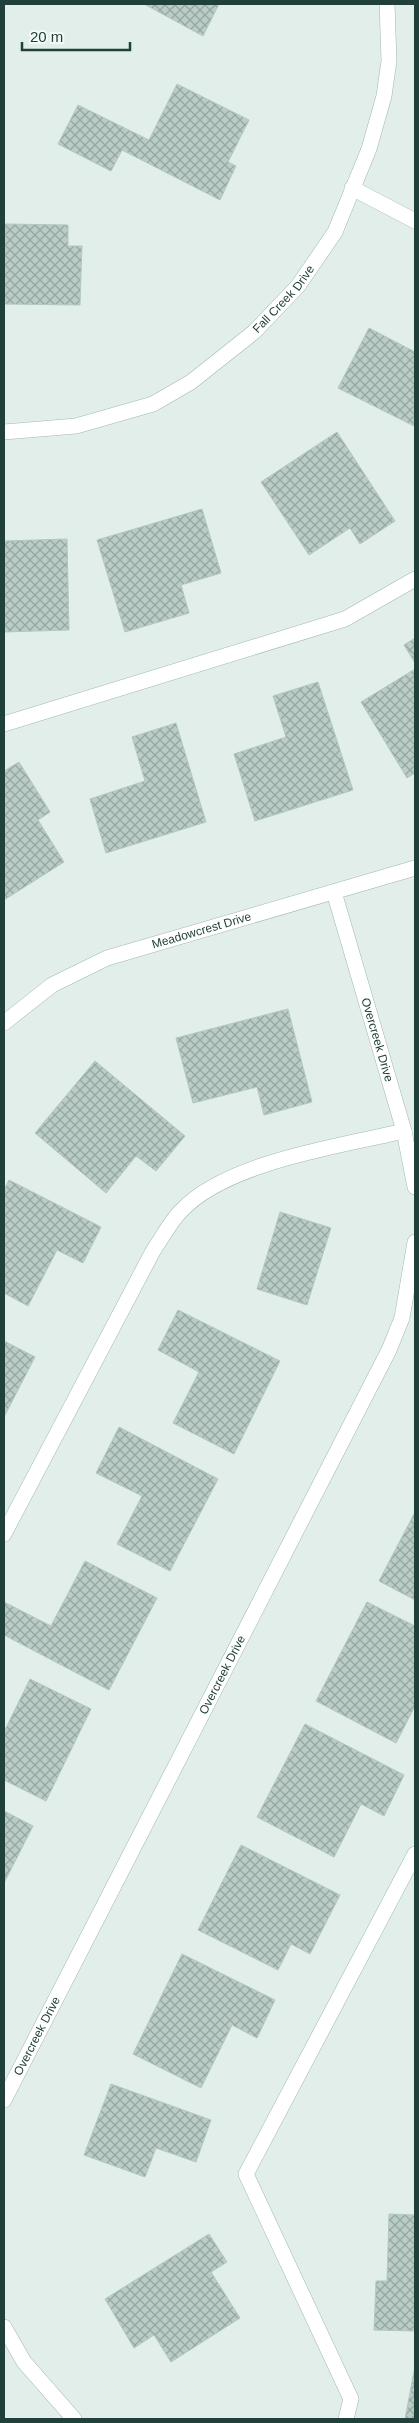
<svg xmlns="http://www.w3.org/2000/svg" width="419" height="2423" viewBox="0 0 419 2423" font-family="Arial,sans-serif">
	<style>
		.building { fill: url(#building-cross-hatch); stroke: #b3c8c1 }
		.lines { fill: none; stroke-linecap: round; stroke-linejoin: round }
		.service-casing { stroke: #a4b7b1; stroke-width: 16 }
		.minor-casing { stroke: #a4b7b1; stroke-width: 16 }
		.tertiary-casing { stroke: #a4b7b1; stroke-width: 16 }
		.service { stroke: #fff; stroke-width: 15 }
		.minor { stroke: #fff; stroke-width: 15 }
		.tertiary { stroke: #fff; stroke-width: 15 }
		.labels { text-anchor: middle; dominant-baseline: central; stroke-width: 4.5; stroke-linejoin: round; paint-order: stroke }
		.street-label { font-size: 12px; fill: #20413b; stroke: #f3faf7 }
	</style>
	<defs>
		<pattern id="building-cross-hatch" width="8" height="8" patternUnits="userSpaceOnUse" patternTransform="scale(1.25)"><rect width="8" height="8" fill="#b9ccc6"/><path d="M0 0l8 8M0 8l8-8" fill="none" stroke="#96a7a2"/></pattern>
	</defs>
	<rect width="100%" height="100%" fill="#e2eee9"/>
	<path class="building" d="M144,4H219L203,36Z
		M177,84L249,120L228,162L236,166L220,200L122,150L111,171L58,144L78,105L149,140Z
		M5,224L68,225V246H82L80,305L4,304Z
		M369,328L415,352L414,426L338,388Z
		M337,432L395,521L360,544L350,528L309,555L261,482Z
		M202,509L221,573L181,585L189,613L125,632L97,540Z
		M67,539L69,630L4,632V541Z
		M415,638V663L404,645Z
		M415,669V773L407,778L361,702Z
		M318,682L353,790L255,821L234,754L286,737L273,696Z
		M176,723L206,822L106,853L90,799L145,781L132,737Z
		M19,762L50,812L38,820L64,862L4,900V771Z
		M288,1009L312,1102L264,1115L257,1087L193,1103L176,1038Z
		M95,1061L185,1136L156,1171L136,1156L106,1193L35,1133Z
		M9,1180L101,1227L83,1263L57,1250L28,1306L4,1293V1190Z
		M280,1212L331,1228L307,1305L257,1289Z
		M178,1310L280,1361L234,1454L173,1423L199,1372L158,1350Z
		M4,1341L35,1357L4,1417Z
		M119,1427L218,1479L170,1571L117,1544L142,1496L96,1473Z
		M415,1512V1600L379,1581Z
		M85,1561L157,1598L109,1690L4,1635V1602L51,1626Z
		M367,1602L415,1626V1706L396,1743L316,1701Z
		M30,1679L91,1709L46,1801L4,1780V1732Z
		M305,1724L404,1775L384,1816L361,1804L334,1857L257,1817Z
		M4,1811L33,1826L4,1883Z
		M241,1845L340,1895L310,1954L291,1944L278,1970L198,1930Z
		M182,1954L275,2000L257,2038L232,2025L201,2088L133,2054Z
		M111,2084L211,2120L196,2162L156,2148L145,2177L84,2155Z
		M389,2214L415,2215V2331L374,2330L376,2281H387Z
		M209,2234L227,2262L211,2272L240,2318L171,2362L154,2335L134,2348L105,2299Z
		M415,2366V2419H405Z"/>
	<g class="lines">
		<g class="service-casing">
			<path id="service" d="M4,724L345,619L415,579
				M4,1534L153,1251C162,1238 170,1222 181,1211C226,1162 341,1146 404,1131
				M346,2419L351,2399L246,2174L415,1854"/>
		</g>
		<g class="minor-casing">
			<g id="minor">
				<path d="M352,188L415,221"/>
				<path id="s1" d="M334,892L404,1131L415,1187"/>
				<path id="s2" d="M4,1023L52,985L107,958L415,868"/>
				<path id="s3" d="M4,2100L389,1350L402,1318L415,1242"/>
				<path d="M4,2327L24,2362L74,2419"/>
			</g>
		</g>
		<g class="tertiary-casing">
			<g id="tertiary">
				<path id="s4" d="M4,432L76,426L153,404L191,382L254,332L298,286L335,232L369,149L384,96L389,61L387,4"/>
			</g>
		</g>
		<use href="#service" class="service"/>
		<use href="#minor" class="minor"/>
		<use href="#tertiary" class="tertiary"/>
	</g>
	<g class="labels">
		<g class="street-label">
			<text stroke="none"><textPath href="#s4" startOffset="321">Fall Creek Drive</textPath></text>
			<text stroke="none"><textPath href="#s2" startOffset="221">Meadowcrest Drive</textPath></text>
			<text stroke="none"><textPath href="#s1" startOffset="154">Overcreek Drive</textPath></text>
			<text stroke="none"><textPath href="#s3" startOffset="478">Overcreek Drive</textPath></text>
			<text stroke="none"><textPath href="#s3" startOffset="72">Overcreek Drive</textPath></text>
		</g>
	</g>
	<rect width="419" height="2423" fill="none" stroke="#20413b" stroke-width="10"/>
	<path d="M22 42v8h108v-8" fill="none" stroke="#20413b" stroke-width="2.5"/>
	<text x="30" y="42" font-size="15" fill="#20413b" stroke="#f3faf7" stroke-width="4" paint-order="stroke">20 m</text>
</svg>
